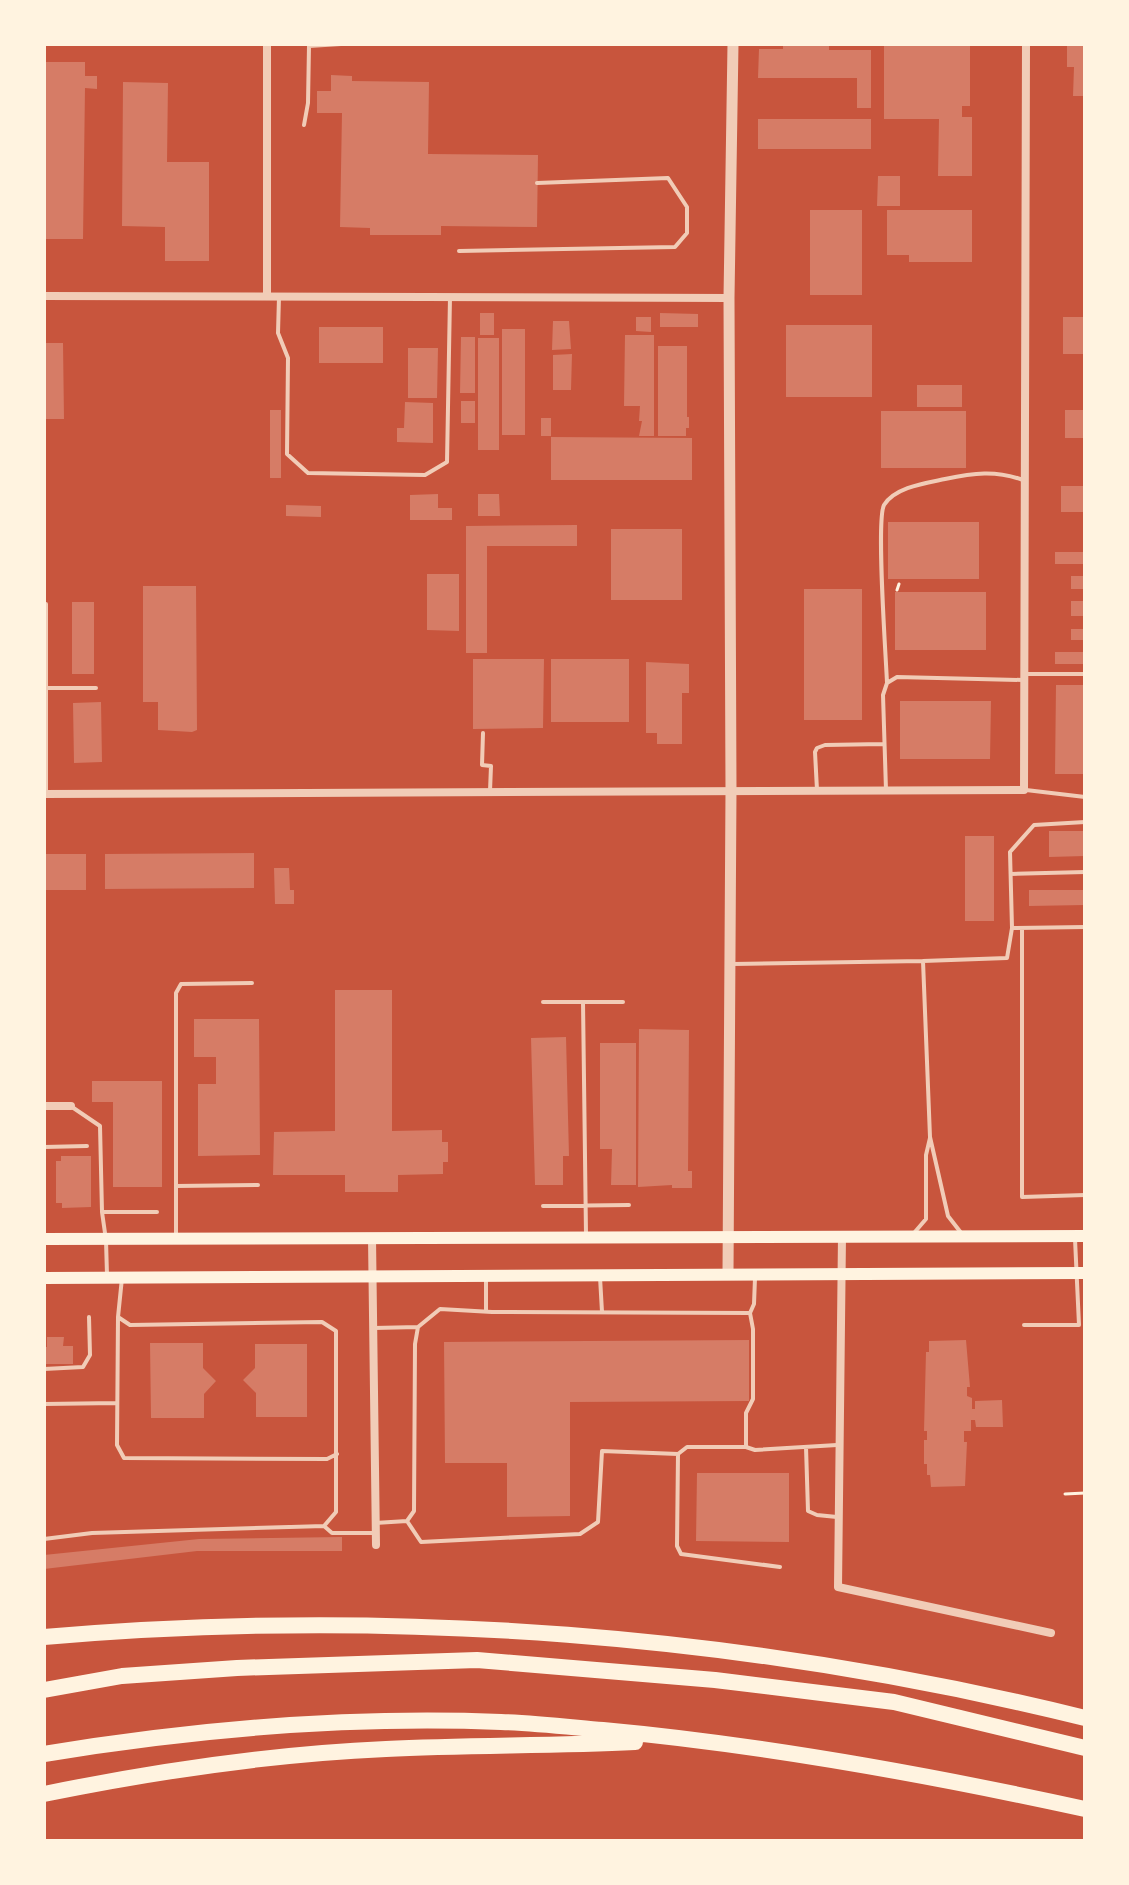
<svg xmlns="http://www.w3.org/2000/svg" width="1129" height="1885" viewBox="0 0 1129 1885" font-family="'Fira Sans Condensed',sans-serif">
	<style>
		.building { fill: #d67c66 }
		.lines { fill: none; stroke-linecap: round; stroke-linejoin: round }
		.path { stroke: #fff3e0; stroke-width: 3 }
		.service { stroke: #f1ccb7; stroke-width: 4 }
		.minor { stroke: #f1ccb7; stroke-width: 8 }
		.tertiary { stroke: #f1ccb7; stroke-width: 11 }
		.secondary { stroke: #fff3e0; stroke-width: 12 }
		.motorway { stroke: #fff3e0; stroke-width: 16 }
	</style>
	<rect width="100%" height="100%" fill="#c8553d"/>
	<path class="building" d="M783,44H829V50H871V108H857V78H758L759,49H783Z
		M884,44H970V106H962V117H972V176H938L939,119H884Z
		M1067,44H1085V96H1073L1074,67H1067Z
		M44,62H85V76H97V89L85,88L83,239H44Z
		M331,75L352,76V81L429,82L428,154L538,155L537,227L441,226V235H370V228L340,227L342,113H317V91H331Z
		M123,82L168,83L167,162H209V261H165V227L122,226Z
		M758,119H871V149H758Z
		M878,176H900V206H877Z
		M810,210H862V295H810Z
		M887,210H972V262H909V255H887Z
		M480,313H494V335H480Z
		M660,313L698,314V327H660Z
		M636,317H651V332L636,331Z
		M1063,317H1085V354H1063Z
		M553,321H569L571,349L552,350Z
		M786,325H872V397H786Z
		M319,327H383V363H319Z
		M502,329H525V435H502Z
		M625,335H654V436H639L642,421H639L640,406H624Z
		M461,337H475V393H460Z
		M478,338H499V450H478Z
		M44,343H63L64,419H44Z
		M658,346H687V417H689V428H686V436H658Z
		M408,348H438L437,398H408Z
		M572,354L571,390H553V355Z
		M917,385H962V407H917Z
		M461,401H475V423H461Z
		M405,402L433,403V443L397,442V428H404Z
		M270,410H281V478H270Z
		M1065,410H1085V438H1065Z
		M881,411H966V468H881Z
		M541,418H551V436H541Z
		M551,437L692,438V480H551Z
		M1061,486H1085V512H1061Z
		M438,494V508H452V520H410V495Z
		M478,494H499L500,516H478Z
		M286,505L321,506V517L286,516Z
		M888,522H979V579H888Z
		M577,525V546H487V653H466V526Z
		M611,529H682V600H611Z
		M1055,552H1085V564H1055Z
		M427,574H459V631L427,630Z
		M1071,576H1085V589H1071Z
		M143,586H196L197,730L192,732L158,730V702H143Z
		M804,589H862V720H804Z
		M895,592H986V650H895Z
		M1071,601H1085V616H1071Z
		M72,602H94V674H72Z
		M1071,629H1085V640H1071Z
		M1055,652H1085V664H1055Z
		M473,659H544L543,728L473,729Z
		M551,659H629V722H551Z
		M646,662L689,664V693H682V744H657V733H646Z
		M1056,685H1085V774H1055Z
		M900,701H991L990,759H900Z
		M101,702L102,762L74,763L73,703Z
		M1049,831H1085V856L1049,857Z
		M965,836H994V921H965Z
		M254,853V888L105,889V854Z
		M44,854H86V890H44Z
		M274,868H289L290,890H294V904H275Z
		M1029,890H1085V905L1029,906Z
		M335,990H392V1131L442,1130V1142H448V1162H443V1174L398,1175V1192H345V1175H273L274,1132L335,1131Z
		M194,1019H259L260,1155L198,1156V1084H216V1057H194Z
		M639,1029L689,1030L688,1171H692V1188H672V1185L638,1187Z
		M566,1037L569,1156H563V1185H535L531,1038Z
		M600,1043H636V1185H611L612,1149H600Z
		M92,1081H162V1187H113V1102H92Z
		M61,1156H91V1207L62,1208V1203H56V1161H61Z
		M47,1337H64L63,1346H73V1364H44V1347H47Z
		M749,1340V1401L570,1402V1516L507,1517V1463H445L444,1342Z
		M966,1340L970,1387H967V1396L972,1398V1409H975V1401L1002,1400L1003,1427H976L975,1420H971V1431H964V1442H967L965,1486L931,1487L930,1475H927V1464H924V1440H927V1431H924L926,1352H929V1341Z
		M150,1343H203V1368L216,1381L204,1394V1418H151Z
		M255,1344H307V1417H256V1393L243,1380L255,1368Z
		M697,1473H789V1542L696,1541Z
		M342,1537V1551H197L44,1569V1555L199,1539Z"/>
	<g class="lines">
		<path class="path" d="M897,590L899,584
			M1065,1494L1085,1493"/>
		<path class="service" d="M304,125L308,103L309,46L341,44
			M459,251L675,247L687,233V207L668,178L537,183
			M279,297L278,333L288,358L287,454L308,473L425,475L447,462L450,297
			M46,604V794
			M1024,674H1085
			M887,683C886,657 876,520 884,505C895,487 926,483 945,479C973,473 996,470 1023,480
			M48,688H96
			M483,733L482,765L491,766L490,791
			M817,790L815,752L817,748L825,745L883,744
			M886,790L883,695L887,683L897,677L1023,680
			M1026,790L1085,797
			M1011,874L1085,872
			M1012,928L1085,927
			M1022,928V1197L1085,1195
			M923,961L1007,958L1012,928L1010,852L1034,825L1085,822
			M733,964L923,961L930,1137L948,1216L962,1234
			M543,1002H583
			M72,1107L100,1126L102,1212L106,1240L107,1275
			M44,1147L87,1146
			M176,1186L258,1185
			M543,1206L629,1205
			M102,1212H157
			M914,1233L926,1219V1155L930,1138
			M586,1234L583,1002H623
			M176,1236V993L181,984L252,983
			M486,1277V1312
			M600,1277L602,1312
			M755,1278L754,1304L750,1313L753,1329V1399L746,1413V1447L755,1450L837,1445
			M118,1317L117,1445L124,1458L327,1459L337,1454
			M1024,1325H1079L1075,1239
			M418,1327L440,1309L492,1312L750,1313
			M374,1328L418,1327L415,1344L414,1511L407,1521L375,1523
			M44,1369L83,1367L90,1355L89,1317
			M44,1404L117,1403
			M746,1447H687L678,1454L677,1546L681,1554L780,1567
			M806,1447L808,1511L817,1515L837,1517
			M407,1521L421,1542L580,1534L598,1522L602,1451L678,1454
			M324,1526L332,1533H375
			M44,1539L92,1533L324,1526L336,1512V1331L322,1322L130,1325L118,1317L122,1278"/>
		<path class="minor" d="M267,295V44
			M44,296L729,298
			M44,794L1024,790L1026,44
			M44,1106H71
			M842,1236L838,1587L1051,1633
			M372,1238L376,1545"/>
		<path class="tertiary" d="M728,1274L731,790L729,298L733,44"/>
		<path class="secondary" d="M44,1239L1085,1236
			M44,1278L1085,1273"/>
		<path class="motorway" d="M44,1637C392,1607 745,1634 1085,1718
			M44,1690L122,1676L237,1668L477,1660L715,1680L894,1702L1085,1748
			M44,1754C195,1729 347,1716 501,1722C535,1723 569,1727 603,1730C766,1745 925,1774 1085,1809
			M44,1794C157,1771 271,1754 386,1749C469,1745 552,1746 635,1742"/>
	</g>
	<rect width="1129" height="1885" fill="none" stroke="#fff3e0" stroke-width="92"/>
</svg>
